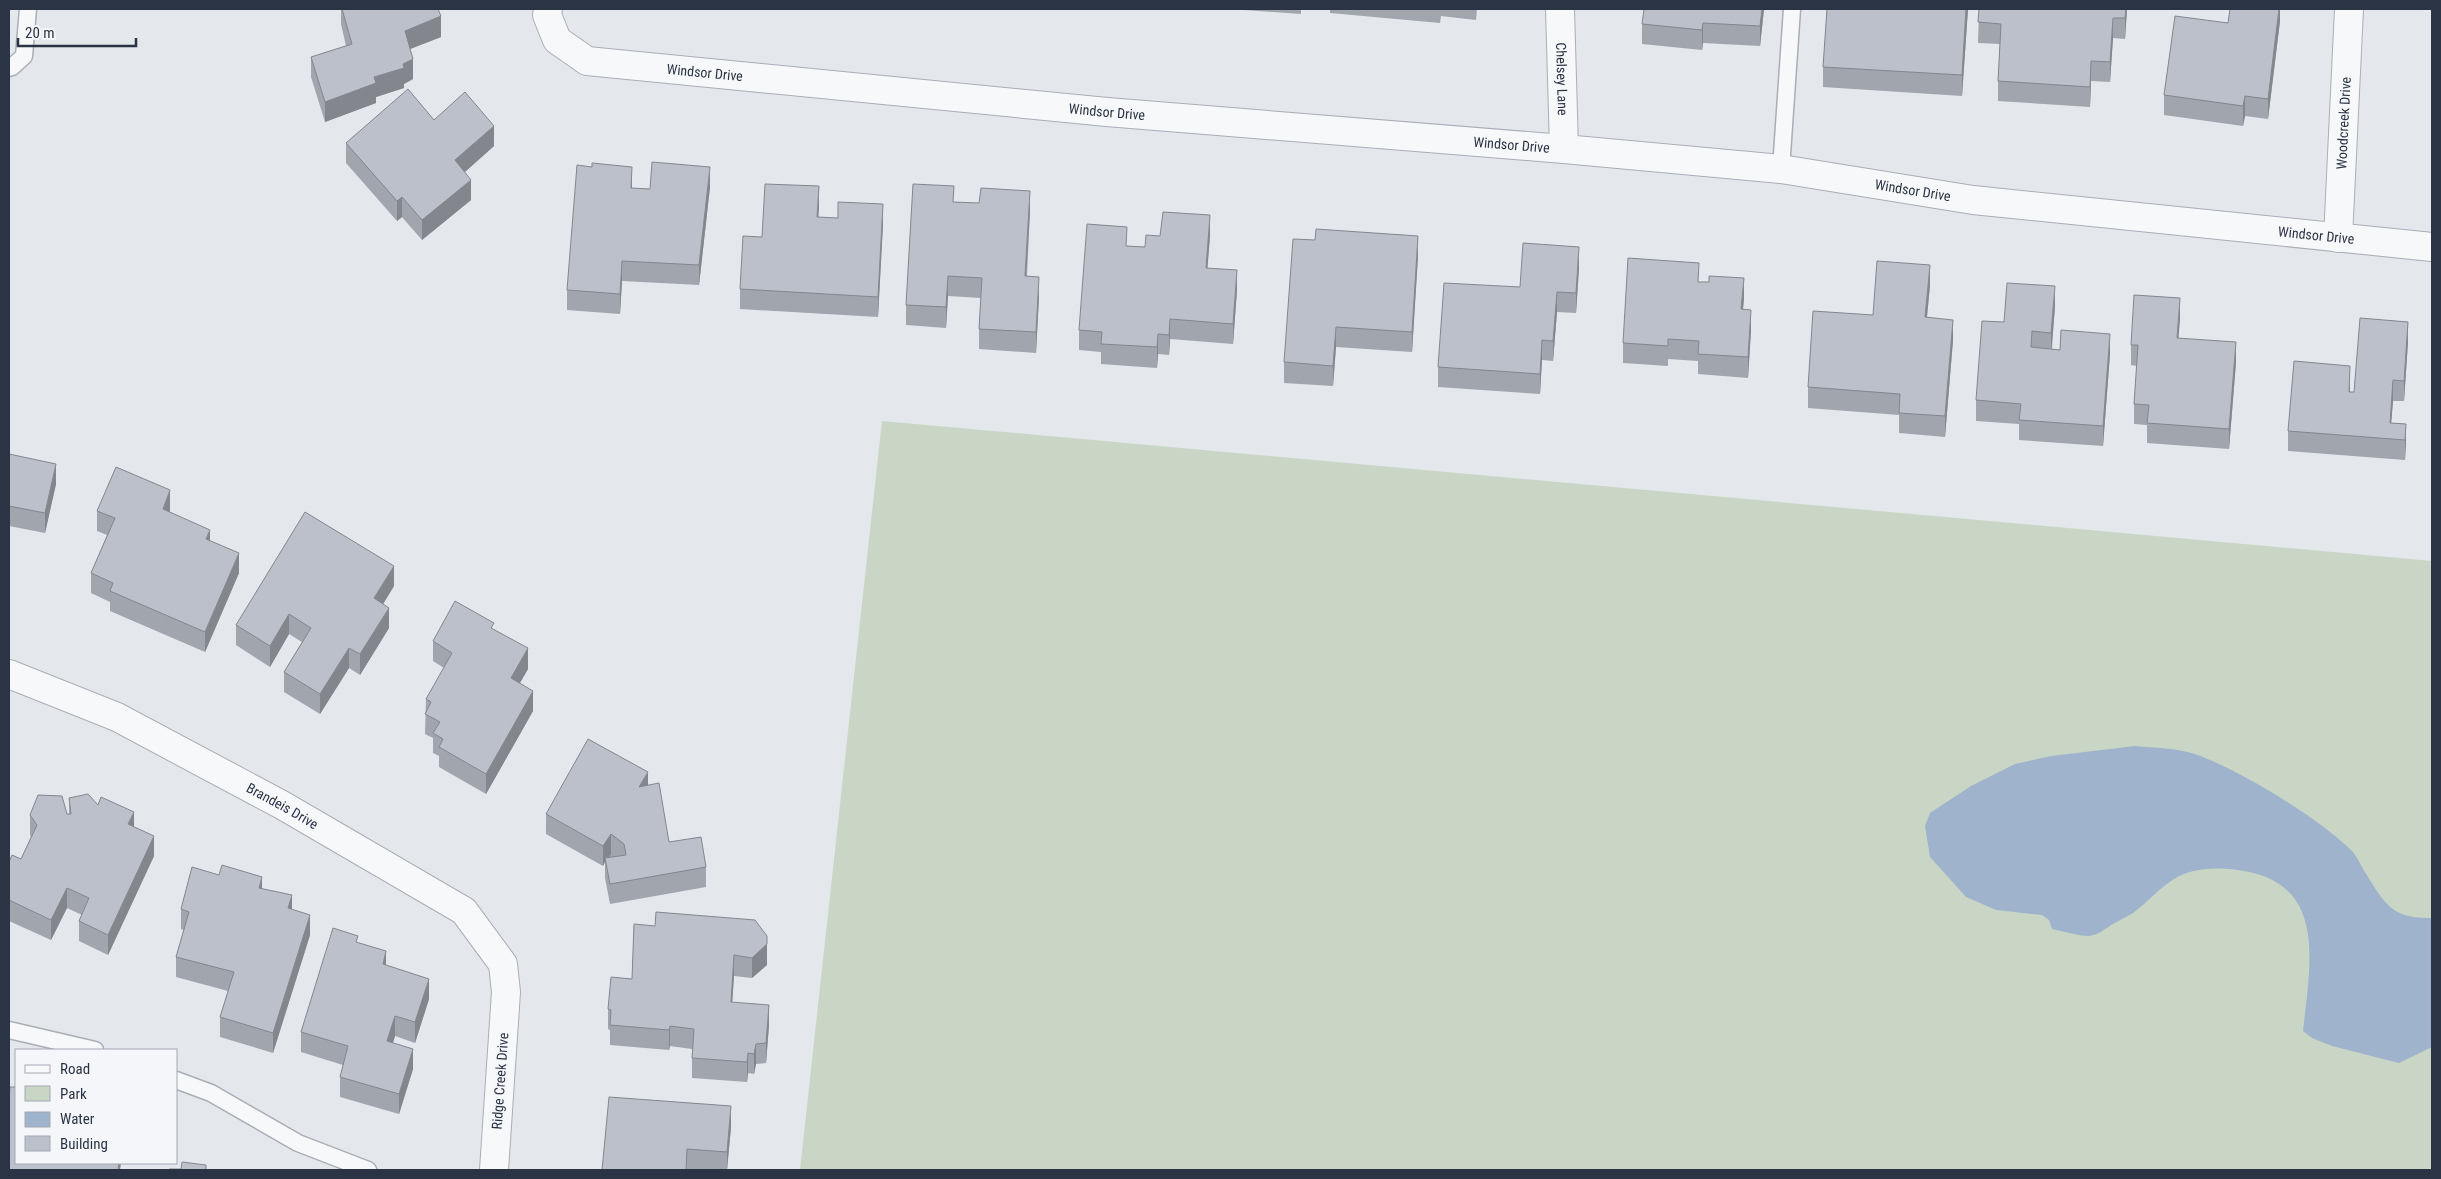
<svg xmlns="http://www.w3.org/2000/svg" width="2441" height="1179" viewBox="0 0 2441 1179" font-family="'Roboto Condensed',sans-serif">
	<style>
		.green { fill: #c9d6c5 }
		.water { fill: #9fb4cc }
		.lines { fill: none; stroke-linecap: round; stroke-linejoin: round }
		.service-casing { stroke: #a9aeb7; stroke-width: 19 }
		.minor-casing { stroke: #a9aeb7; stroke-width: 30 }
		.tertiary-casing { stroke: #a9aeb7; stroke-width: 30 }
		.service { stroke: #f7f8fa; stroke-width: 16 }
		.minor { stroke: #f7f8fa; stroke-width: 28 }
		.tertiary { stroke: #f7f8fa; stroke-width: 28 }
		.wall { fill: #a1a5ae }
		.shaded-wall { fill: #83868d }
		.building { fill: #bbc0ca; stroke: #83868d }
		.labels { text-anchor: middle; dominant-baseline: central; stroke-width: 4.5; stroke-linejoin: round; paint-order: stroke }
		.street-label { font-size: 14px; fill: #2b3445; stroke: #f4f6f9 }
	</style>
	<rect width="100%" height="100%" fill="#e4e7ec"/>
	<path class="green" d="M882,421L2432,561V1170H800Z"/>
	<path class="water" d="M2135,746C2155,748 2176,748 2195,754C2238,769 2319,818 2351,850C2356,855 2360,863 2363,869C2384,902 2390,919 2432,918V1047L2399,1063L2332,1046L2312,1038L2303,1031C2310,964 2329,881 2237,870C2217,867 2192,868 2174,879C2159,888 2147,903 2133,913C2127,917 2119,920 2113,924C2106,928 2099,935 2089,936C2078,936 2063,931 2052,929L2049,920L2042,915L1996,910L1966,897L1930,857L1925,826L1930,813L1971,786L2015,764L2051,756Z"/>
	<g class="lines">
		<g class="service-casing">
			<path id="service" d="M9,68L12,67L24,56L28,9
				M1781,169L1792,9
				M9,1030L95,1050
				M176,1080L211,1093L298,1143L368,1170"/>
		</g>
		<g class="minor-casing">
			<g id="minor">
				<path id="s1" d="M548,9L547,15L557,40L587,61L1107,112L1564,149L1781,169L1973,200L2432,247"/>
				<path id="s2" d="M1560,9L1564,149"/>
				<path id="s3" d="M9,674L117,717L282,805L464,911L503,964L506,992L494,1170"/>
			</g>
		</g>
		<g class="tertiary-casing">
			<g id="tertiary">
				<path id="s4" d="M2338,238L2349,9"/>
			</g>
		</g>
		<use href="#service" class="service"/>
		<use href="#minor" class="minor"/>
		<use href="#tertiary" class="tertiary"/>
	</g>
	<path class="wall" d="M341,9H438L441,37L410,49L413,79L404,84V88L376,97V103L325,122L311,77V57L346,46L341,24Z
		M1229,9H1301V14Z
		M1330,9H1477L1476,20L1441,16L1440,23L1330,13Z
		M1764,9L1760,46L1703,43L1702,50L1642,44V24Z
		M1827,9H1968L1962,96L1823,87V67Z
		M1979,9H2127L2125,39L2113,38L2110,82L2091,81L2090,107L1998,101V81L2000,44L1978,43Z
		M2280,9V21L2268,119L2245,116L2243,126L2164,115V95L2228,23Z
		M434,120L494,146L464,172L471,200L422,240L402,217L397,221L346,163V143Z
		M710,187L699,285L622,281L620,314L567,310V290L632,188L650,189Z
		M954,202L1030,211L1027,276L1039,297L1036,353L979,349V329L981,298L948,296L946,328L906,325V305Z
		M819,207L818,217L883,224L878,317L740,309V289L762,237Z
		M1160,236H1210L1207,268L1237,290L1233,344L1170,339L1169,355L1158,354L1157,368L1101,364V352L1079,350V330L1127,246L1145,247Z
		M1418,256L1412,352L1336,347L1333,386L1284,383V362Z
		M1579,268L1576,313L1557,312L1553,361L1542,360L1540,394L1438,387V367L1520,287Z
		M1699,282L1744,298L1743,310L1751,330L1748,378L1698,374V361L1668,359V366L1623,363V343Z
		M1930,285L1927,317L1953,340L1945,437L1899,433V415L1808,408V387Z
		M2055,306L2052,349L2110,354L2103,446L2019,440V424L1976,421V400L2004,322Z
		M2180,318L2178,338L2236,362L2229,449L2147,443V425L2134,424V404L2137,366L2131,365V345Z
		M2408,342L2404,401H2393L2391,423L2406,424L2405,460L2288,451V431L2350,386V392H2354Z
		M9,454L56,484L45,533L9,526Z
		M97,511H170V512L210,541L239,573L205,652L110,611V602L91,593V573L107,535L97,531Z
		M394,586L383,604L389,628L360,675L349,668L320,714L284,692V672L302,642L289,634L270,667L236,645V625Z
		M494,629L528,669L520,683L533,711L486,794L439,767V756L433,753V738L425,734L426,699L444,668L433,661V641Z
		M648,785L669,842L706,867V887L610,904L605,878V862L603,866L546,834V814Z
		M69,798L98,805L134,827L154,856L108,955L79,941V921L82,915L67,908L51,940L9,921V862L21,859L31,837L30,835V815L69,814Z
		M262,889L292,909L310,935L273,1053L220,1037V1017L228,991L176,977V957L184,930L181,929V909Z
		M634,924L767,956V965L752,978L734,976L732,1002L769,1025L766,1063L756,1064L754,1074L748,1073L747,1082L692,1078V1049L670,1046L669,1050L610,1045V1030L608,1029V1009L632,979Z
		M358,943L429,999L415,1043L395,1036L393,1043L413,1069L399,1114L340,1097V1077L343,1065L301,1052V1032Z
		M731,1127L727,1170H699L687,1169V1170H602Z"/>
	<path class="shaded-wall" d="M1762,9H1764L1760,46V26Z
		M1966,9H1968L1962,96V75Z
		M2126,9H2127L2125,39V18Z
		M2279,9H2280V21L2268,119V99Z
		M441,16V37L405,51V31Z
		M2113,18V38L2110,82V62Z
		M1703,23V43L1702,50V30Z
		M413,59V79L404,84V88L376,97V103L325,122V102Z
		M2091,61V81L2090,107V87Z
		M2245,96V116L2243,126V106Z
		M494,126V146L455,181V160Z
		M632,167V187L631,208V188Z
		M710,167V187L699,285V265Z
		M471,180V200L422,240V220Z
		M819,186V207L817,237V217Z
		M1030,191V211L1025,296V276Z
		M402,197V217L397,221V201Z
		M883,204V224L878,317V297Z
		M1210,215V236L1206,288V268Z
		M1418,236V256L1412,352V332Z
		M1579,247V268L1576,313V293Z
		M622,261V281L620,314V294Z
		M1930,265V285L1925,337V317Z
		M1237,270V290L1233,344V324Z
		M948,276V296L946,328V307Z
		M1039,277V297L1036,353V332Z
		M1744,278V298L1741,330V309Z
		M2055,286V306L2051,353V333Z
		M1557,292V312L1553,361V341Z
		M2180,298V318L2177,358V338Z
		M1751,310V330L1748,378V357Z
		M1170,319V339L1169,355V335Z
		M1953,320V340L1945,437V416Z
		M2408,322V342L2404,401V381Z
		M1336,327V347L1333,386V366Z
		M1158,334V354L1157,368V347Z
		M2110,334V354L2103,446V426Z
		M1542,340V360L1540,394V374Z
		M2236,342V362L2229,449V429Z
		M2350,366V386L2349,412V392Z
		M2393,380V401L2390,439V423Z
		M2406,424V444L2405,460V440Z
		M56,464V484L45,533V513Z
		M170,490V511L163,529V509Z
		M210,530V550L206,539Z
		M239,553V573L205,652V632Z
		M394,566V586L374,619V598Z
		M389,608V628L360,675V654Z
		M289,614V634L270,667V646Z
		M349,648V668L320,714V694Z
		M528,648V669L511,698V678Z
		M533,691V711L486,794V774Z
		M648,772V792L639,787Z
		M134,812V832L128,824Z
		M611,834V854L606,861L605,858V862L603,866V846Z
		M154,836V856L108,955V935Z
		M262,877V897L259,888Z
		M67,888V908L51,940V920Z
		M292,895V915L288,908Z
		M310,915V935L273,1053V1033Z
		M767,936V965L752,978V958Z
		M386,951V972L383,964Z
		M734,955V976L731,1022V1002Z
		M429,979V999L415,1043V1022Z
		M769,1005V1025L766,1063V1043Z
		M395,1016V1036L387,1062V1041Z
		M670,1026V1046L669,1050V1030Z
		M756,1044V1064L754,1074V1054Z
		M413,1049V1069L399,1114V1094Z
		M748,1053V1073L747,1082V1062Z
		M731,1106V1127L727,1170V1152Z
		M119,1163H121L120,1170H118Z"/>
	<path class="building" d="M342,9H438L441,16L405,31L413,59L403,64L404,68L374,77L376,83L325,102L311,57L352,44Z
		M1644,9H1762L1760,26L1703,23L1702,30L1642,24Z
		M1827,9H1966L1962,75L1823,67Z
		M1979,9H2126L2125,18H2113L2110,62L2091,61L2090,87L1998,81L2001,24L1978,22Z
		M2230,9H2279L2268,99L2245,96L2243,106L2164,95L2175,16L2228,23Z
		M408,89L434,120L465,92L494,126L455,160L471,180L422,220L402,197L397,201L346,143Z
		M652,162L710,167L699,265L622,261L620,294L567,290L577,165L592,167V163L632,167L631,188L650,189Z
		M765,184L819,186L817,217L838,218V202L883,204L878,297L740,289L743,236L762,237Z
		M913,184L954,186L953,202L979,203L981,188L1030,191L1025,276L1039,277L1036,332L979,329L982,278L948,276L946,307L906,305Z
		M1163,212L1210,215L1206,268L1237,270L1233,324L1170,319L1169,335L1158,334L1157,347L1101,344L1102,332L1079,330L1087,224L1127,227L1126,246L1145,247L1146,235L1160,236Z
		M1316,229L1418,236L1412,332L1336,327L1333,366L1284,362L1293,239L1315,240Z
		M1523,243L1579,247L1576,293L1557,292L1553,341L1542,340L1540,374L1438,367L1444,283L1520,287Z
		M1628,258L1699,263L1698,282H1709V276L1744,278L1741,309L1751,310L1748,357L1698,354L1699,341L1668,339V346L1623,343Z
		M1877,261L1930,265L1925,317L1953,320L1945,416L1899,413L1900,394L1808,387L1813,311L1873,315Z
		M2007,283L2055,286L2051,333L2032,331L2031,347L2060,350L2061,330L2110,334L2103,426L2019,420L2021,404L1976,400L1982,321L2004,322Z
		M2134,295L2180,298L2177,338L2236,342L2229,429L2147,423L2149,405L2134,404L2138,345H2131Z
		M2360,318L2408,322L2404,381L2393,380L2390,423L2406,424L2405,440L2288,431L2294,361L2350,366L2349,392H2354Z
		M9,454L56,464L45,513L9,506Z
		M116,467L170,490L163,509L210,530L206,539L239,553L205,632L110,591L113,583L91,573L115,518L97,511Z
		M305,512L394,566L374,598L389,608L360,654L349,648L320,694L284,672L311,628L289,614L270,646L236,625Z
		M455,601L494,623L491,628L528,648L511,678L533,691L486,774L439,747L443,739L433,733L440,722L425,714L431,702L426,699L452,653L433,641Z
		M588,739L648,772L639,787L659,783L669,842L701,837L706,867L610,884L605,858L626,855L624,844L611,834L603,846L546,814Z
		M88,794L98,805L101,797L134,812L128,824L154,836L108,935L79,921L89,898L67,888L51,920L9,900V862L12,855L21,859L37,825L30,815L38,795L62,796L67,814H71L69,798Z
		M222,865L262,877L259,888L292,895L288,908L310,915L273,1033L220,1017L234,972L176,957L189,912L181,909L192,867L219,875Z
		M656,912L755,920L767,936V944L752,958L734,955L731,1002L769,1005L766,1043L756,1044L754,1054L748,1053L747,1062L692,1058L694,1029L670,1026L669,1030L610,1025L611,1010L608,1009L611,977L632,979L634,924L655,926Z
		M333,928L358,936L356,942L386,951L383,964L429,979L415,1022L395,1016L387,1041L413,1049L399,1094L340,1077L348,1046L301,1032Z
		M10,1087H16V1163H119L118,1170H9V1103Z
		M609,1097L731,1106L727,1152L687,1149L686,1170H602Z
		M182,1162L206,1165V1170H169V1169H181Z"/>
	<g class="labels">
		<g class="street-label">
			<text stroke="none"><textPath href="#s1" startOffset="188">Windsor Drive</textPath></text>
			<text stroke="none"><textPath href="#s2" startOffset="70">Chelsey Lane</textPath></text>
			<text stroke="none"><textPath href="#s1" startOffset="592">Windsor Drive</textPath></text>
			<text stroke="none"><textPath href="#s4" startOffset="115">Woodcreek Drive</textPath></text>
			<text stroke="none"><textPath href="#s1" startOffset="998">Windsor Drive</textPath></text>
			<text stroke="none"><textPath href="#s1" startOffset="1402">Windsor Drive</textPath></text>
			<text stroke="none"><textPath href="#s1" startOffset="1808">Windsor Drive</textPath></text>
			<text stroke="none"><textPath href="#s3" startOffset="304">Brandeis Drive</textPath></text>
			<text transform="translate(500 1081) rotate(-86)">Ridge Creek Drive</text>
		</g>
	</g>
	<rect width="2441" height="1179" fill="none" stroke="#2b3445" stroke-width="20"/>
	<rect x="15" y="1049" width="162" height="115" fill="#f4f6f9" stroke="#a4a8b1"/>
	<rect x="25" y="1065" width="25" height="8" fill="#f7f8fa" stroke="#a4a8b1"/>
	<text x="60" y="1074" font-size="15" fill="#2b3445">Road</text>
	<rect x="25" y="1086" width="25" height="15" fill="#c9d6c5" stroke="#a4a8b1"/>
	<text x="60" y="1099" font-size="15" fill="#2b3445">Park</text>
	<rect x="25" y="1112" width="25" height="15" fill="#9fb4cc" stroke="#a4a8b1"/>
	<text x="60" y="1124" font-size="15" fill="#2b3445">Water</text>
	<rect x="25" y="1136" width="25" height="15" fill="#bbc0ca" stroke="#a4a8b1"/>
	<text x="60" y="1149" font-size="15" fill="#2b3445">Building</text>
	<path d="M18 38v8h118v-8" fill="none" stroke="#2b3445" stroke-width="2.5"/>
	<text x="25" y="38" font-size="15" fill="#2b3445" stroke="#f4f6f9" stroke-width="4" paint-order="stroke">20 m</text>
</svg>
